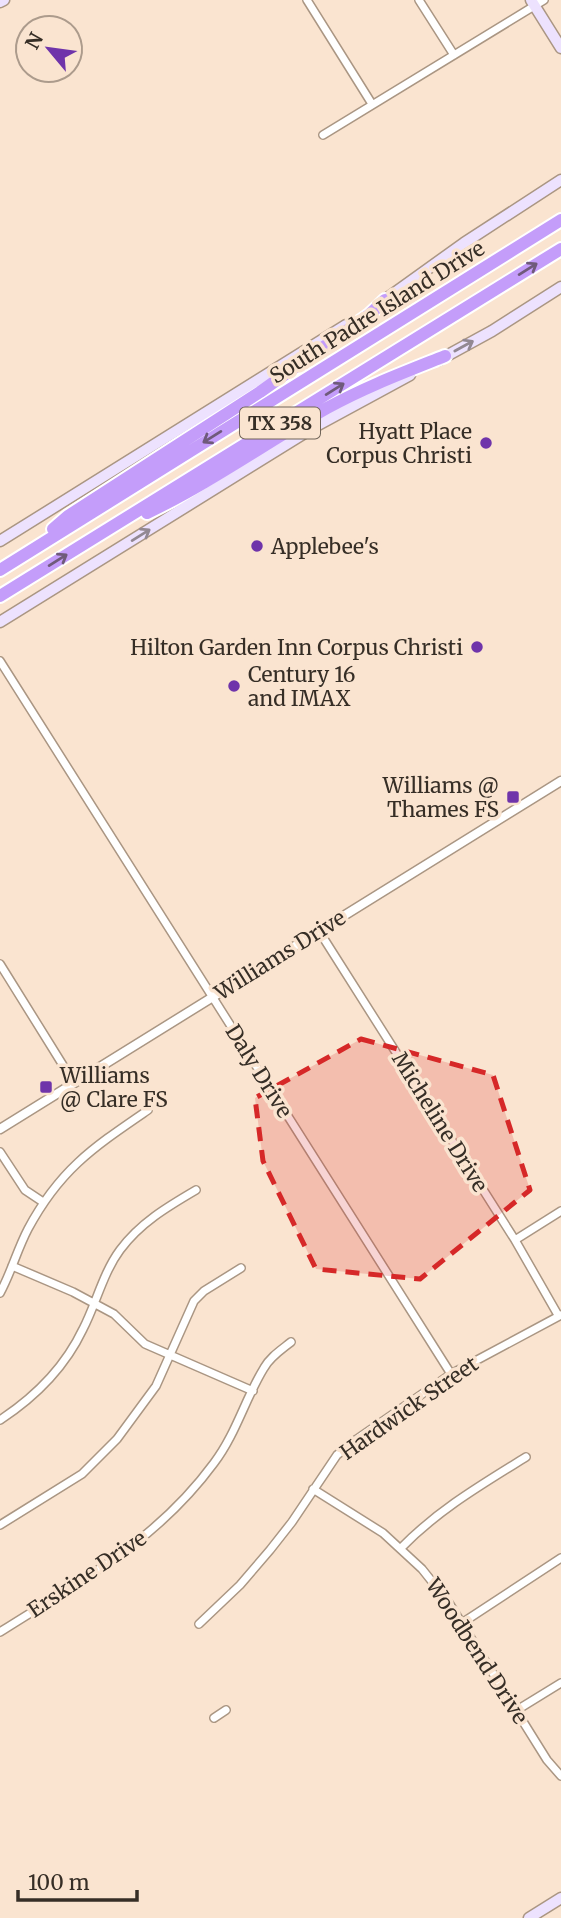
<svg xmlns="http://www.w3.org/2000/svg" width="561" height="1918" viewBox="0 0 561 1918" font-family="Merriweather,serif">
	<style>
		.lines { fill: none; stroke-linecap: round; stroke-linejoin: round }
		.minor-casing { stroke: #aa9683; stroke-width: 10 }
		.tertiary-casing { stroke: #aa9683; stroke-width: 11 }
		.secondary-casing { stroke: #aa9683; stroke-width: 13 }
		.motorway-casing { stroke: #fff; stroke-width: 16 }
		.minor { stroke: #fff; stroke-width: 7 }
		.tertiary { stroke: #fff; stroke-width: 8 }
		.secondary { stroke: #ede2fe; stroke-width: 10 }
		.motorway { stroke: #c49dfa; stroke-width: 12 }
		.oneway { stroke: #6f5a7b }
		.oneway2 { stroke: #928892 }
		.marked { fill: #d62828; fill-opacity: 0.2; stroke: #d62828; stroke-width: 5; stroke-dasharray: 14 9; stroke-linejoin: round }
		.poi-dot { fill: #6f34aa; stroke: #fae4d0; stroke-width: 2.5 }
		.labels { text-anchor: middle; dominant-baseline: central; stroke-width: 7; stroke-linejoin: round; paint-order: stroke }
		.shield { fill: #fae4d0; stroke: #716559; stroke-width: 2 }
		.shield-label { font-size: 19px; font-weight: bold; fill: #362e26 }
		.street-label { font-size: 21px; fill: #362e26; stroke: #fae4d0 }
		.poi-label { font-size: 21px; fill: #362e26; stroke: #fae4d0; text-anchor: end }
	</style>
	<rect width="100%" height="100%" fill="#fae4d0"/>
	<g class="lines">
		<g class="minor-casing">
			<path id="minor" d="M307,0L372,104
				M419,0L454,55
				M323,135L544,0
				M0,661L451,1374
				M319,931L515,1240L558,1315
				M0,964L74,1083
				M0,1152L25,1190L43,1202
				M515,1240L561,1211
				M12,1266L73,1292L114,1314L145,1344L253,1391
				M0,1293C11,1273 17,1250 28,1229C60,1169 94,1147 148,1110
				M0,1420C35,1397 65,1367 83,1329C96,1304 103,1273 120,1250C140,1223 167,1207 196,1190
				M313,1489L383,1533L422,1569L449,1603L547,1760L561,1776
				M0,1525L82,1474L117,1439L156,1386L194,1301L204,1291L241,1268
				M401,1548C438,1510 481,1485 526,1457
				M462,1623L561,1558
				M199,1624L240,1585L270,1550L292,1522L337,1455L357,1439L451,1374L561,1315
				M0,1632C80,1581 156,1542 214,1463C236,1434 245,1399 264,1368C270,1357 281,1350 291,1342
				M517,1710L561,1683
				M214,1718L226,1710"/>
		</g>
		<g class="tertiary-casing">
			<path id="tertiary" d="M0,1129L561,781"/>
		</g>
		<g class="secondary-casing">
			<path id="secondary" d="M531,0L561,48
				M0,2L4,0
				M379,304L464,243L561,180
				M439,360L492,331L561,287
				M0,541L346,325
				M0,622L316,426L410,375
				M529,1918L561,1898"/>
		</g>
		<g class="motorway-casing">
			<path id="motorway" d="M147,513C210,483 267,442 327,408C365,387 405,372 445,356
				M53,529L68,516L260,392L369,315L385,300
				M0,570L561,220
				M0,596L561,249"/>
		</g>
		<use href="#minor" class="minor"/>
		<use href="#tertiary" class="tertiary"/>
		<use href="#secondary" class="secondary"/>
		<use href="#motorway" class="motorway"/>
	</g>
	<defs><path id="oneway-shaft" d="M-6 0H5M1.5-3L5.5 0L1.5 3" fill="none" stroke-width="1.6" stroke-linecap="round" stroke-linejoin="round" transform="scale(1.75)"/></defs>
	<g class="oneway">
		<use href="#oneway-shaft" transform="translate(528 269) rotate(-32)"/>
		<use href="#oneway-shaft" transform="translate(335 389) rotate(-32)"/>
		<use href="#oneway-shaft" transform="translate(212 437) rotate(148)"/>
		<use href="#oneway-shaft" transform="translate(58 560) rotate(-32)"/>
	</g>
	<g class="oneway2">
		<use href="#oneway-shaft" transform="translate(464 346) rotate(-29)"/>
		<use href="#oneway-shaft" transform="translate(141 535) rotate(-32)"/>
	</g>
	<path class="marked" d="M361,1039L493,1075L530,1190L420,1279L316,1269L263,1161L255,1098Z"/>
	<g class="poi-dot">
		<circle cx="486" cy="443" r="7"/>
		<circle cx="257" cy="546" r="7"/>
		<circle cx="477" cy="647" r="7"/>
		<circle cx="234" cy="686" r="7"/>
		<rect x="506" y="790" width="14" height="14" rx="3.5"/>
		<rect x="39" y="1080" width="14" height="14" rx="3.5"/>
	</g>
	<g class="labels">
		<rect class="shield" x="240" y="407.5" width="80" height="31" rx="5"/>
		<g class="shield-label">
			<text x="280" y="423">TX 358</text>
		</g>
		<g class="street-label">
			<text transform="translate(377 312) rotate(-32)">South Padre Island Drive</text>
			<text transform="translate(280 955) rotate(-32)">Williams Drive</text>
			<text transform="translate(259 1071) rotate(58)">Daly Drive</text>
			<text transform="translate(440 1122) rotate(58)">Micheline Drive</text>
			<text transform="translate(409 1408) rotate(-35)">Hardwick Street</text>
			<text transform="translate(87 1574) rotate(-34)">Erskine Drive</text>
			<text transform="translate(477 1651) rotate(57)">Woodbend Drive</text>
		</g>
		<g class="poi-label">
			<text x="472" y="431">Hyatt Place<tspan x="472" dy="24">Corpus Christi</tspan></text>
			<text x="271" y="546" text-anchor="start">Applebee's</text>
			<text x="463" y="647">Hilton Garden Inn Corpus Christi</text>
			<text x="248" y="674" text-anchor="start">Century 16<tspan x="248" dy="24">and IMAX</tspan></text>
			<text x="499" y="785">Williams @<tspan x="499" dy="24">Thames FS</tspan></text>
			<text x="60" y="1075" text-anchor="start">Williams<tspan x="60" dy="24">@ Clare FS</tspan></text>
		</g>
	</g>
	<g transform="translate(49 49) rotate(299)"><circle r="33" fill="#fae4d0" stroke="#ac9b8c" stroke-width="2"/>
	<path d="M0-5L12 26L0 18L-12 26Z" fill="#6f34aa"/>
	<text y="-10" font-size="19" font-weight="bold" text-anchor="middle" fill="#362e26">N</text>
	</g>
	<path d="M18 1890v10h119v-10" fill="none" stroke="#362e26" stroke-width="3.5"/>
	<text x="28" y="1890" font-size="21" fill="#362e26" stroke="#fae4d0" stroke-width="5" paint-order="stroke">100 m</text>
</svg>
